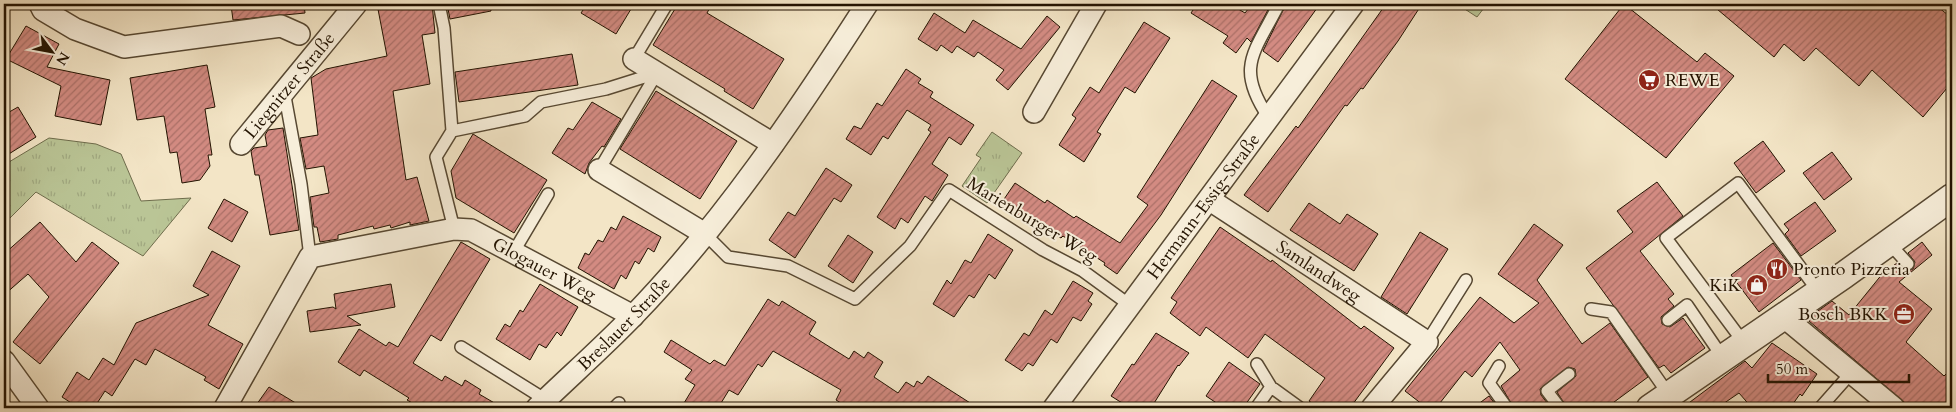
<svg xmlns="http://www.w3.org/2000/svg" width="1956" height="412" viewBox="0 0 1956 412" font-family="Cardo,serif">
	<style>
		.park { fill: url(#park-tufts); stroke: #6e6c4c }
		.building { fill: url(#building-hatch); stroke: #231301 }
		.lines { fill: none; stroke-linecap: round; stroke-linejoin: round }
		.service-casing { stroke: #574832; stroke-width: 14 }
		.minor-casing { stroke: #574832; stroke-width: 24 }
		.tertiary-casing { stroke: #574832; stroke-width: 29 }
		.service { stroke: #f7eeda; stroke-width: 11 }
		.minor { stroke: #f7eeda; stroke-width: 21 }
		.tertiary { stroke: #f7eeda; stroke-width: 26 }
		.labels { text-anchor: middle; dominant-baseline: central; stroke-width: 4; stroke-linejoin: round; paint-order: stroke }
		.poi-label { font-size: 18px; fill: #231301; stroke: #f7eeda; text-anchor: start }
		.street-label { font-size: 18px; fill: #231301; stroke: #f7eeda }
	</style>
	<defs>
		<pattern id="park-tufts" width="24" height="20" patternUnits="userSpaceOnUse" patternTransform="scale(1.25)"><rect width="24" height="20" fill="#bac596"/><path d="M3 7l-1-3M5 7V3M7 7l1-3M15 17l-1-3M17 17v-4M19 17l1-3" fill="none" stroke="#a0a880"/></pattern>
		<pattern id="building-hatch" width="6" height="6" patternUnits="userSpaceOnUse" patternTransform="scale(1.25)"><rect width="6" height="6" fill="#d38b82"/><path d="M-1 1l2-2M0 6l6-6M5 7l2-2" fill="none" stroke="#ab7068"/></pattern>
	</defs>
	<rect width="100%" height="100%" fill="#f3e5c6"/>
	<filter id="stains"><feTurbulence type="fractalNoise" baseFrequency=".004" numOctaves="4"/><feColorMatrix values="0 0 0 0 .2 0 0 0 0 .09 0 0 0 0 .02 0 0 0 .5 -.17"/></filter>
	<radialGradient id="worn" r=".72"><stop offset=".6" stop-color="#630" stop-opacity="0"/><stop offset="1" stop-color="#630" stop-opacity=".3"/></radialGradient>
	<path class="park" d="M1457,4H1487L1477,17Z
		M992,132L1022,153L987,203L962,186L981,158L976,155Z
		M49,138L96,144L121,154L141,201L191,198L143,256L36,192L4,224V165Z"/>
	<path class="building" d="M242,4H304L305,13L233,20L231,5Z
		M377,4H432L435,33L422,35L430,84L393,91L406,180L417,177L429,221L410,225V222L391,228L390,225L374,229L373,226L338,235V239L320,242L317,227H314L310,197L329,193L324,166L306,169L300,138L318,135L311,78L326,69L387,56Z
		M447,4H490L491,11L450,19Z
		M587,4H634L616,34L581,13Z
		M678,4H712L707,13L784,59L753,109L724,91L725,89L653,45Z
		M1197,4H1230L1245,13L1252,4H1271L1251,42L1247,38L1236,53L1223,43L1228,36L1191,13Z
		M1286,4H1320L1278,62L1263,51Z
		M1386,4H1422L1398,41L1363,89L1361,88L1347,106L1345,105L1268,212L1244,195L1296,126L1298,128Z
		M1624,4L1697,62L1705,53L1734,76L1666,158L1565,79Z
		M1711,4H1934L1952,18V82L1923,117L1872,70L1859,86L1816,48L1804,61L1784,44L1774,57Z
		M934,13L965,33L973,20L1021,49L1047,16L1060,27L1008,90L996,80L1004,70L978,52L974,57L957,46L952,53L941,45L937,51L918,39Z
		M1144,22L1170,38L1135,93L1125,87L1097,132L1101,134L1084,162L1059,145L1076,118L1072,115L1090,87L1099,93Z
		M26,26L59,44L47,67L110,80L101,125L55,116L61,86L6,59Z
		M572,54L578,85L459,102L455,72Z
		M207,65L215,107L205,109L212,155H208L210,166L200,180L182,183L177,152L170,153L164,116L137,120L130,78Z
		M906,69L921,79L918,83L933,92L930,97L974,125L961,145L949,137L932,164L948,175L932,201L925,196L908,223L901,218L895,229L877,217L931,132L928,130L931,125L907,110L888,139L883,136L871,155L846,139L854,126L861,129L877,103L882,106Z
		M1212,80L1237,96L1161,215L1117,274L1104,265L1105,263L1063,236L1061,238L1035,222L1032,225L1000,205L1015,183L1045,203L1047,200L1074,218L1076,216L1120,243L1148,205L1137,197Z
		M656,91L737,141L700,199L620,149Z
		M592,102L621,119L604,147L602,146L589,163L585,174L552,153L568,128L573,130Z
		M18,107L36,137L4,157V115Z
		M283,128L299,230L270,235L259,175H255L251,151L254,148L267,146L265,135L268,130Z
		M473,134L547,180L514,233L456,198L451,171Z
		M1763,141L1785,171L1756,193L1734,163Z
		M1832,152L1852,179L1824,200L1803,173Z
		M826,168L852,185L841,202L834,198L795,258L769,240L788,212L795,216Z
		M1657,182L1683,216L1640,251L1674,294L1668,299L1674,306L1661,317L1662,324L1670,327L1683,318L1705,348L1671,373L1664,365L1659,368L1586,268L1633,232L1617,211Z
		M224,199L248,212L232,242L208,228Z
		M1815,202L1836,231L1801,256L1785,234L1789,230L1784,224Z
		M1309,203L1340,224L1347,214L1378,234L1354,271L1290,230Z
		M623,216L661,237L654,252L648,248L639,264L635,261L626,279L621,275L614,289L578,268L585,253L589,255L598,240L603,242L611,227L616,230Z
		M40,222L76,262L92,242L119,263L40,364L13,342L49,297L28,274L4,295V254Z
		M1534,224L1563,245L1537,280L1582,344L1610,323L1648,377L1606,408H1567L1557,392L1576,376L1575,369L1568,367L1540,389L1541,395L1551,408H1514L1501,386L1520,370L1500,342L1472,377L1465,371L1436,408H1427L1405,391L1480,297L1514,323L1539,303L1498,274Z
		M1220,227L1271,262L1272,260L1361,329L1364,326L1394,348L1350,408H1319L1309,401L1325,378L1265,334L1248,358L1206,327L1200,336L1170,313L1177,302L1171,298Z
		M1420,232L1448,249L1407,314L1381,297Z
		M988,234L1013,250L995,279L989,274L974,298L969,295L954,317L933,304L947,280L951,284L965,260L971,263Z
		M848,235L873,252L853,283L828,266Z
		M461,242L490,259L441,341L431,335L413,363L442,381L445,376L462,386L465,380L481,390L479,394L503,408H421L407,400L409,398L364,370L360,376L338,362L359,329L386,346L389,342L398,347Z
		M1922,242L1932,255L1899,282L1932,309L1906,342L1944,376L1952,368V408H1911L1809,321L1815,313L1832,301L1849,315L1883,273L1897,263L1905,271L1913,269L1915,262L1908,253Z
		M1773,243L1801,280L1759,312L1731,275Z
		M212,251L240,266L208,325L243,344L219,389L204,380L206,377L155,349L146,365L135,359L112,396L105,391L94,408H79L62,397L77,372L89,380L103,358L114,365L136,323L209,295L193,286Z
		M1073,281L1093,293L1088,301L1092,304L1081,321L1073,317L1057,343L1051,339L1033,366L1028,363L1022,371L1005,360L1024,333L1029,336L1045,310L1052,315Z
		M391,284L395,307L347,316L361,325L310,332L307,311L333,307L336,309L334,294Z
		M540,284L578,307L561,336L557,332L546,348L539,344L530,360L496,339L505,324L510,327L520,310L523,312Z
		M768,299L779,306L782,301L816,322L809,334L849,359L854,351L864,358L868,352L883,362L874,377L898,393L906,382L914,387L917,381L922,384L928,376L978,408H849L836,400L841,390L773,351L762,367L758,364L738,395L729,390L718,408H681L695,385L685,379L692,370L664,352L671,340L710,364L714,360L725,366Z
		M1156,333L1189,353L1179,366L1178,365L1151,408H1130L1111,396L1132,364L1134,365Z
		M1772,343L1817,374L1802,396L1800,394L1790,408H1752L1739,393L1717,408H1682L1745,361L1752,368Z
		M1229,362L1260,384L1243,408H1224L1206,396Z
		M269,387L304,408H254Z
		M1489,396L1498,408H1473Z"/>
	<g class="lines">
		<g class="service-casing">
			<path id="service" d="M439,4L444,28L452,131
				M634,59L667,4
				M284,91L301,184L310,257
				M1269,118C1234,67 1255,52 1279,4
				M452,131L525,116L541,102L606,89L657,73
				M452,131L436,157L454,229
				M599,170L657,73
				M705,234L728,257L788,266L855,299L910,246L949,190L1043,250L1083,271L1131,306
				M1889,243L1908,264
				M513,253L548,194
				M1591,309L1611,312L1669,395
				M1668,320L1687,305L1723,358
				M1427,342L1466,280
				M1744,343L1666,238L1738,183L1818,291
				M461,347L546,400
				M1257,364L1271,387
				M1499,366L1489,383L1507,408
				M614,408L619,403
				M1256,408L1271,387L1300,408
				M1560,408L1547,391L1569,374
				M1820,408L1851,373"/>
		</g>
		<g class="minor-casing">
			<g id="minor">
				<path d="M40,4L43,10L75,29L124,47L281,26L299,34"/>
				<path d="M634,59L773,144"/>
				<path d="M1034,112L1096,4"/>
				<path id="s1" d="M241,144L356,4"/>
				<path d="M599,170L705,234"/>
				<path id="s2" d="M1210,200L1427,342L1372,408"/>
				<path d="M1783,316L1894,408"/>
				<path d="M4,361L38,408"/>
				<path id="s3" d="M225,408L310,257L454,229L471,230L633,316"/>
				<path id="s4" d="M537,408C569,377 602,348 633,316C723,223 797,113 867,4"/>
				<path id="s5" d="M1054,408L1353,4"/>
			</g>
		</g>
		<g class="tertiary-casing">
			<path id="tertiary" d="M1650,408L1844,275L1952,197"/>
		</g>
		<use href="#service" class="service"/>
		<use href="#minor" class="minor"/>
		<use href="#tertiary" class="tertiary"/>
	</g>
	<defs>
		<g id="supermarket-disc" transform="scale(1.125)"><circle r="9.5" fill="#8f2418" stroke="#f7eeda"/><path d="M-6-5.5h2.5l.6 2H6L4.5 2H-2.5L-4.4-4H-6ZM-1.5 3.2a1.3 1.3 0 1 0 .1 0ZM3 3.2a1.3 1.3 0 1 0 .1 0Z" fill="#fff"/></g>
		<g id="restaurant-disc" transform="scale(1.125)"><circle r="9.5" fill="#8f2418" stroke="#f7eeda"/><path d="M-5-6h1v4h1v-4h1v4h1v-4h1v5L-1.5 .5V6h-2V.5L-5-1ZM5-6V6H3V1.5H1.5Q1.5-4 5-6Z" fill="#fff"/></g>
		<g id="shop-disc" transform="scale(1.125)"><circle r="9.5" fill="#8f2418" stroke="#f7eeda"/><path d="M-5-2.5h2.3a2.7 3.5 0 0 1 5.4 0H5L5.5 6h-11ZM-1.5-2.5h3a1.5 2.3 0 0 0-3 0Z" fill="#fff"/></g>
		<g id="office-disc" transform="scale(1.125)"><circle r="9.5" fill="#8f2418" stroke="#f7eeda"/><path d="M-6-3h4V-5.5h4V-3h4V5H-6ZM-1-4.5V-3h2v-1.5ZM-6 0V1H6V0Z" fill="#fff"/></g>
	</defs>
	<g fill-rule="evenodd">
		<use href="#supermarket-disc" x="1649" y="80"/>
		<use href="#restaurant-disc" x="1777" y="269"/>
		<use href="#shop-disc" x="1757" y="285"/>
		<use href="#office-disc" x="1904" y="314"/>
	</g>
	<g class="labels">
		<g class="poi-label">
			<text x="1665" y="80">REWE</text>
			<text x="1793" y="269">Pronto Pizzeria</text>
			<text x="1741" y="285" text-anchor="end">KiK</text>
			<text x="1888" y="314" text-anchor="end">Bosch BKK</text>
		</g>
		<g class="street-label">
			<text stroke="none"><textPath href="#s1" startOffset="76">Liegnitzer Straße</textPath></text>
			<text stroke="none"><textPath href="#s5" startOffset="251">Hermann-Essig-Straße</textPath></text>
			<text transform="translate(1032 220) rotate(31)">Marienburger Weg</text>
			<text stroke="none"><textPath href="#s3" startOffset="420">Glogauer Weg</textPath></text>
			<text stroke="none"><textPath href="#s2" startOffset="130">Samlandweg</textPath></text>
			<text stroke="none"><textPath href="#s4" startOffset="121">Breslauer Straße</textPath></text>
		</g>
	</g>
	<rect width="1956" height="412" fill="none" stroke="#f3e5c6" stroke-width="20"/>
	<rect x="5" y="5" width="1946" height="402" fill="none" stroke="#231301" stroke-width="2.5"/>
	<rect x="10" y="10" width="1936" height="392" fill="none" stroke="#231301"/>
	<g transform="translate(52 52) rotate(122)" stroke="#f7eeda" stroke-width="4" paint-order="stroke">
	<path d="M0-4L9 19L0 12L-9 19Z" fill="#231301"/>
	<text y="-8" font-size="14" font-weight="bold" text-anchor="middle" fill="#231301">N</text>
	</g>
	<path d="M1768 374v8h141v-8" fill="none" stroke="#231301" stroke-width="2.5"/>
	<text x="1776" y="374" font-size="15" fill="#231301" stroke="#f7eeda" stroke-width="4" paint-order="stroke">50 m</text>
	<rect width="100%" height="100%" filter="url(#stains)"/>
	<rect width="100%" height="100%" fill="url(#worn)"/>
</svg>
